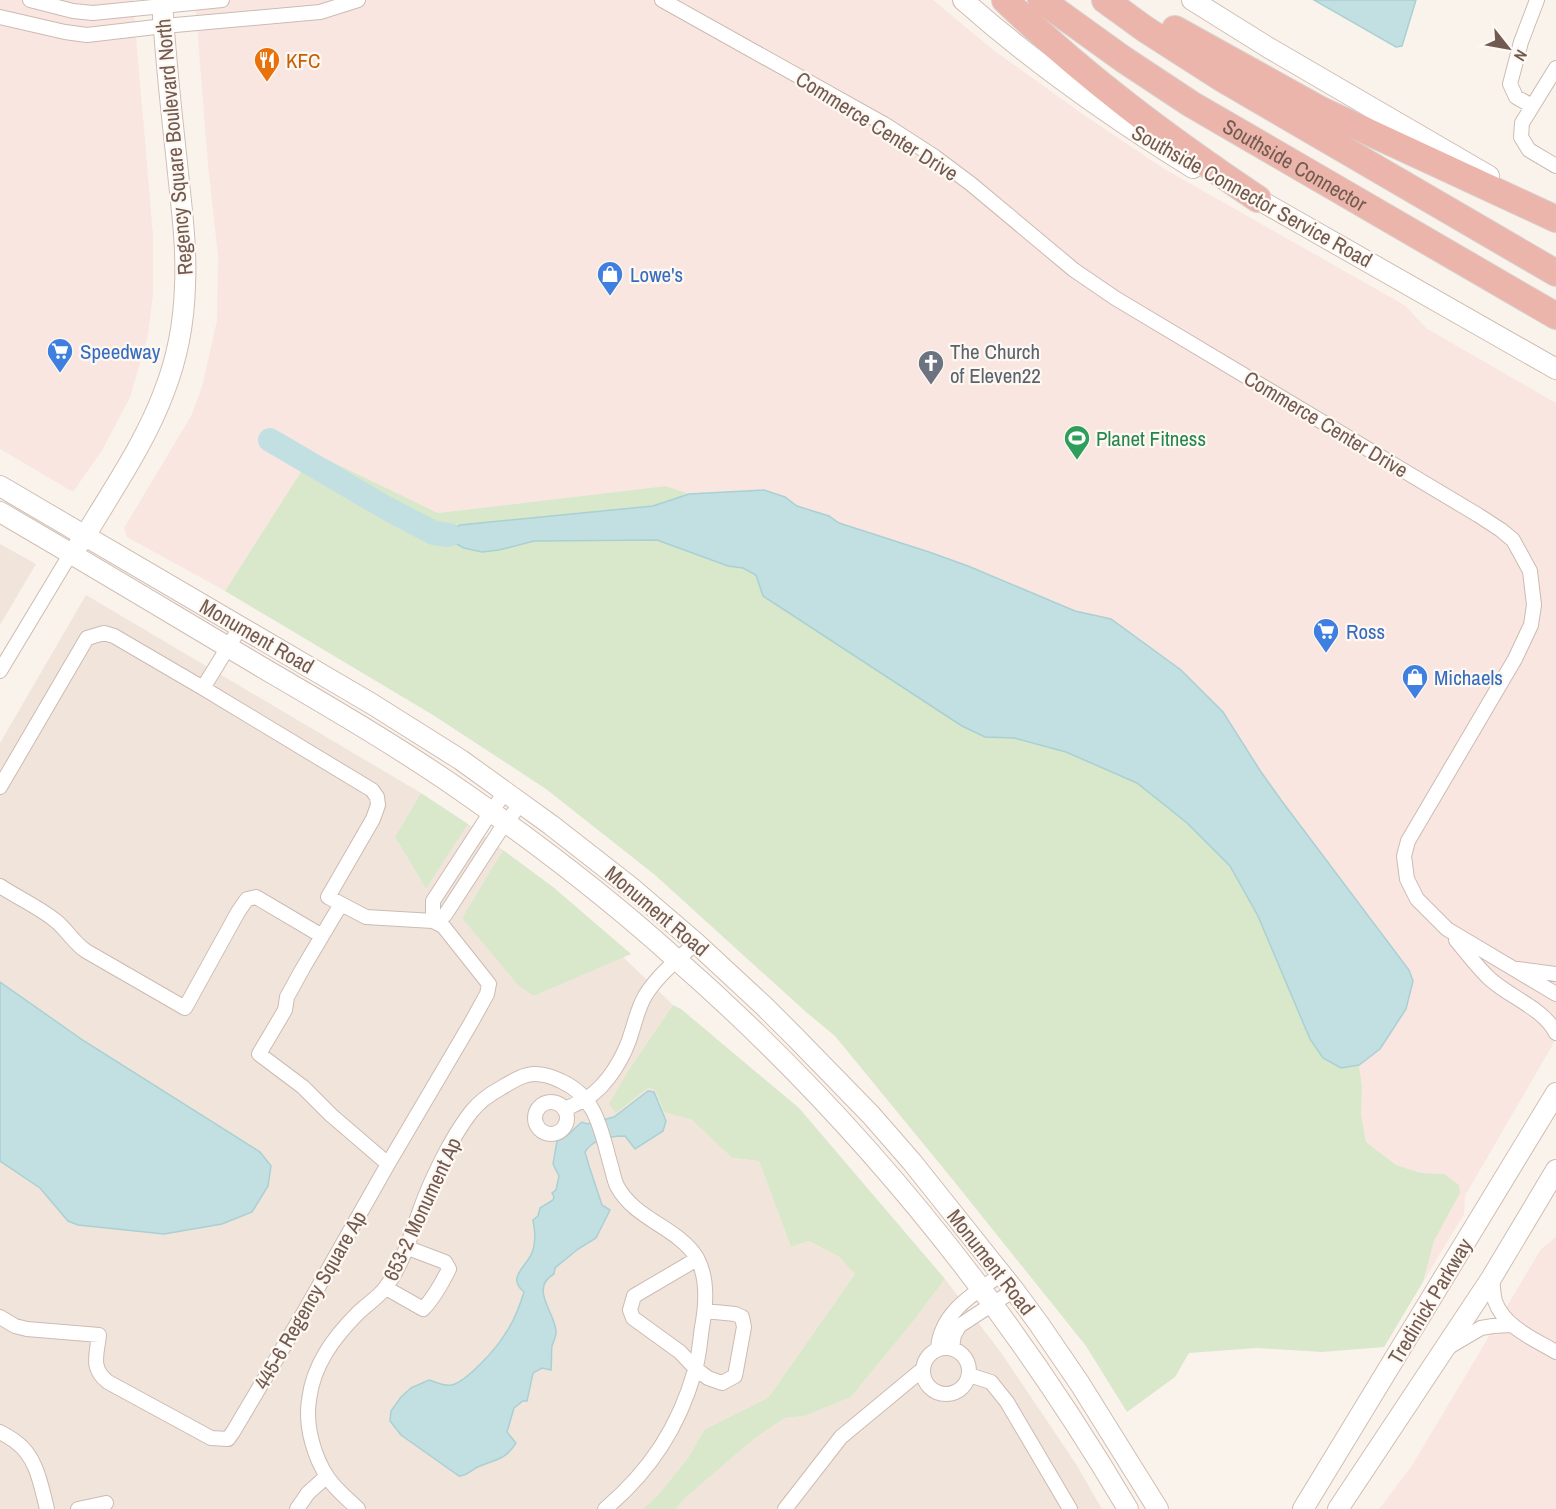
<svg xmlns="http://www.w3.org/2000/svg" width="1556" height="1509" viewBox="0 0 1556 1509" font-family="'Archivo Narrow',sans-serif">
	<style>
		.residential { fill: #f1e5db }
		.commercial { fill: #f9e6e1 }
		.green { fill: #d9e7cb }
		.water { fill: #c2e0e2; stroke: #a9d0d3; stroke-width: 1.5 }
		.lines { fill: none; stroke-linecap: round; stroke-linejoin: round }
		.river { stroke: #c2e0e2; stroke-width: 24 }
		.street-casing { stroke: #ccbbb2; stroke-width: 16 }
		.secondary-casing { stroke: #d0bdb3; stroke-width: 22 }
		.highway-casing { stroke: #d8d1ce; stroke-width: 28 }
		.street { stroke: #fff; stroke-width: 14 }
		.secondary { stroke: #fff; stroke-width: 20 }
		.highway { stroke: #ecb5ab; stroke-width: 26 }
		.labels { text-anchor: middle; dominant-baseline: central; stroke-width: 4.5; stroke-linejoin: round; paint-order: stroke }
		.food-label { font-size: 21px; fill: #c56008; stroke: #fdf8f2; text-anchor: start }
		.street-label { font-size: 21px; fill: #735a51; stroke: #fdf8f2 }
		.shop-label { font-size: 21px; fill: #366cbe; stroke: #fdf8f2; text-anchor: start }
		.worship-label { font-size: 21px; fill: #5b616d; stroke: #fdf8f2; text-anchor: start }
		.leisure-label { font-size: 21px; fill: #27864d; stroke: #fdf8f2; text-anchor: start }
	</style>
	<rect width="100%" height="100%" fill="#faf3ec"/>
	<path class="residential" d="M0,544L36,564L0,625Z
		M86,595L421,793L395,837L426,889L468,824L503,850L462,918L534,996L623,957L673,1005L630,1068L616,1113L648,1088L655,1090L664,1112L692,1120L732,1158L759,1161L791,1247L809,1241L838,1256L855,1274L768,1398L704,1430L688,1458L658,1495L643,1509H0V743Z
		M945,1279L1002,1354L1076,1464L1102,1509H676L685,1498L755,1438L785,1418L805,1416L851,1397L911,1324Z"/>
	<path class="commercial" d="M0,0H133L153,235V295L148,336L130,397L103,449L73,492L0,449Z
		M195,0H933L992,49L1084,115L1163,168L1406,306L1426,328L1556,403V1039L1465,1196L1464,1214L1423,1282L1434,1241L1460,1193L1444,1174L1421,1173L1396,1165L1366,1142L1361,1115L1362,1087L1359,1065L1380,1049L1409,970L1281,800L1261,772L1248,750L1111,619L1075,611L968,566L929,552L839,523L829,516L797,506L785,497L764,490L689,494L666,486L438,513L318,455L311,456L225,591L127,537L124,528L191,416L202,387L217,320L218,256L208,165Z
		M1556,1237V1509H1379L1411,1467L1541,1249Z"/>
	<path class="green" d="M318,455L438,513L666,486L689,494L653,506L499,550L534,541L657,540L728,566L743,568L756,575L985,737L1014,738L1066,752L1137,783L1187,823L1230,866L1258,916L1310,1039L1341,1068L1359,1065L1362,1087L1361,1115L1366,1142L1396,1165L1421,1173L1444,1174L1459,1185L1460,1193L1434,1241L1423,1282L1384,1347L1322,1352L1256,1348L1189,1353L1175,1377L1127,1412L1086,1346L953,1180L835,1036L806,1012L655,875L546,789L433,715L225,591L311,456Z
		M421,793L468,824L426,889L395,837Z
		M503,850L553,887L631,954L534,996L519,986L462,918Z
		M673,1005L681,1009L799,1108L945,1279L911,1324L851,1397L805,1416L785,1418L755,1438L685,1498L676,1509H643L658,1495L688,1458L704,1430L768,1398L855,1274L838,1256L809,1241L791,1247L759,1161L732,1158L692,1120L664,1112L655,1090L648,1088L616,1113L609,1104L630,1068Z"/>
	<path class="water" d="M1314,0H1416L1402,46L1396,47Z
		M764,490L785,497L797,506L829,516L839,523L929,552L968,566L1075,611L1111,619L1181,670L1223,712L1261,772L1281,800L1409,970L1413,981L1406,1009L1380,1049L1359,1065L1341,1068L1323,1058L1310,1039L1258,916L1230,866L1187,823L1137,783L1066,752L1014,738L985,737L962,726L763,596L756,575L743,568L728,566L657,540L534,541L499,550L482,552L464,548L448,539L449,532L460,525L653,506L689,494Z
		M0,982L84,1041L260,1152L271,1166L268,1186L252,1212L222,1224L164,1234L78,1225L68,1221L40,1188L0,1161Z
		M648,1091L654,1092L666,1121L663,1131L635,1149L625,1136C611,1136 593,1139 585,1152L589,1166L602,1205L610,1210L596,1238L578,1249L555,1268L554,1274C528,1289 557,1314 556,1333C556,1337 553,1342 552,1346C551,1354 552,1362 551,1370L542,1368L533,1373L527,1401H523L514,1408L507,1432L516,1443C505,1460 497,1459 480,1466C472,1469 467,1476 459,1476L401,1435L390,1421L391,1411L401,1397L411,1388L429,1380C436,1382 445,1387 452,1385C467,1381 497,1348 505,1334C513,1323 520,1305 524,1292C505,1276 529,1266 533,1250C536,1240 535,1230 533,1220L538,1216L540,1208L553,1200L554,1197L552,1193L556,1190L559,1176L553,1164L557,1141C572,1135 571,1130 582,1122L587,1124L614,1117Z"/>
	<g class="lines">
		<path class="river" d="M270,440L388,509L434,533L449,535"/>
		<g class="street-casing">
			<path id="street" d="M30,0L73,11L93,13L222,0
				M662,0L884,124L935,157L971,184L1074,270L1115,298L1478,515L1501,530L1513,540L1530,571L1534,605L1531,625L1515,659L1408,841L1404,856L1407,879L1417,899L1447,929L1556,994
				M0,17L65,32L87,35L164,26L320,12L358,0
				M1556,68L1522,123L1521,137L1529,150L1556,166
				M1532,106L1516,97L1510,84L1521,42L1537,0
				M0,671L71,553
				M203,688L241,626
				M0,787L87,638L104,633L114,636L203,688L372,790L377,797L378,805L373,819L328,897L366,917L433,921L443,926L489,984L487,994L471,1023L388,1164L303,1314L233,1432L228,1439L211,1438L108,1382C90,1368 97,1355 99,1335L27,1329L15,1326L0,1317
				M0,886C18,898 39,907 56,921C67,930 74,943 86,951L185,1008L238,912L247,899L256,897L322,936
				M341,904L303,968L287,997L285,1010L259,1054L303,1087L331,1115L388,1164
				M433,921V901L485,821L505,792
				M433,921L445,915L499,832L521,803
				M1456,940C1467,953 1478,968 1490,979C1511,998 1543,1008 1556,1033
				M1518,969L1556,974
				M535 1118a16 16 0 1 1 32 0a16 16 0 1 1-32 0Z
				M565,1109C571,1106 579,1103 586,1099C608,1085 625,1056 632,1031C636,1019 638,1008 645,996C657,976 678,959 696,943
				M697,1259L634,1296L630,1310L633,1318L680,1352L696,1369L708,1378L722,1383L735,1376L744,1327L742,1317L735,1314L705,1311
				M1492,1277C1493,1285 1493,1294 1495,1301C1504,1327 1534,1339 1556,1352
				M386,1288L423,1309C434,1298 442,1283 449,1269L445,1262L408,1248
				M923 1371a23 23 0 1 1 46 0a23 23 0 1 1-46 0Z
				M952,1348L954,1335L959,1326L1014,1290
				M1447,1348L1481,1328L1493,1326L1511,1325
				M938,1349C940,1313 974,1293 1002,1274
				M969,1375L991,1382L1007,1402L1070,1509
				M0,1432C5,1435 11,1438 16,1442C37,1457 41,1486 47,1509
				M78,1509L106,1503
				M297,1509L308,1493L327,1476
				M358,1509C348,1499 336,1490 328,1478C314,1457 305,1426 309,1400C313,1365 334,1337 358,1313C367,1304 379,1297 386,1287C402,1265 410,1238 419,1213C430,1181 451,1138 471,1112C479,1102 490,1094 501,1088C511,1082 523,1074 535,1074C545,1074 553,1077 561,1081C597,1097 601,1131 611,1166C613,1173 614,1180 617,1186C635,1220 678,1227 697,1258C708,1278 706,1306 702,1327C700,1341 699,1357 695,1370C679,1427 650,1471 605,1509
				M785,1509L841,1437L923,1369"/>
		</g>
		<g class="secondary-casing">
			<path id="secondary" d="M963,0C1034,63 1112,118 1193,168
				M1192,0L1269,48L1489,176
				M1247,193L1556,369
				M0,486L372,704L461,760L551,825L633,889L696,943L765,1007L796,1038L871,1115L912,1162L1014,1290L1039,1324L1080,1384L1158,1509
				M0,512C86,562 172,614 258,665C328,706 399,747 466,794C539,845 611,900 677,960C856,1117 1007,1304 1128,1509
				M79,544L85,536C113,489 145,443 164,392C177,359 184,321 185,286C187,245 181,204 177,163C171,109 165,55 162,0
				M1303,1509L1556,1093
				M1338,1509L1492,1277L1556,1170"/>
		</g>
		<g class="highway-casing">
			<g id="highway">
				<path d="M1005,0C1084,76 1167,138 1258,199"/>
				<path id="s1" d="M1041,0L1123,59L1191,104L1556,316"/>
				<path d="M1105,0L1145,29L1223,79L1556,273"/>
				<path d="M1175,29L1321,110L1556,219"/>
			</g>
		</g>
		<use href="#street" class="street"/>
		<use href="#secondary" class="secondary"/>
		<use href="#highway" class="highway"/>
	</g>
	<defs>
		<g id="restaurant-pin" transform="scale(1.35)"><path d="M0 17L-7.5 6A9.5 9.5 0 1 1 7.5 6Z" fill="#e8710a" stroke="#fdf8f2"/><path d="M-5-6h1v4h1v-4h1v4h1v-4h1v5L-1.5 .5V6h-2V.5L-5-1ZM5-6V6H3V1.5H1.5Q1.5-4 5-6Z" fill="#fff"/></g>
		<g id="shop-pin" transform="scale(1.35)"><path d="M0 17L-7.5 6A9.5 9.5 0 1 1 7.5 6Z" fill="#3f7fe0" stroke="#fdf8f2"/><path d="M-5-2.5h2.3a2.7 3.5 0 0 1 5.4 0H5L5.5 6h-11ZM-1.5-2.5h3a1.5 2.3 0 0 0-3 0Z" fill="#fff"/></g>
		<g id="supermarket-pin" transform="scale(1.35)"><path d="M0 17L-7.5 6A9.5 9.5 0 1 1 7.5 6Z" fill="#3f7fe0" stroke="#fdf8f2"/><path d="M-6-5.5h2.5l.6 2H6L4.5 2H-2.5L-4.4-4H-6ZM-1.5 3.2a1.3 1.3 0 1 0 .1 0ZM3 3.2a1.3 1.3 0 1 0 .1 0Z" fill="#fff"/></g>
		<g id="church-pin" transform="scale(1.35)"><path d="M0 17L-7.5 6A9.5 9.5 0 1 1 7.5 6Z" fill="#6b7280" stroke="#fdf8f2"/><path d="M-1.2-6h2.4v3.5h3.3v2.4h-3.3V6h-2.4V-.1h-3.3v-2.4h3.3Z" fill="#fff"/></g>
		<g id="stadium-pin" transform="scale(1.35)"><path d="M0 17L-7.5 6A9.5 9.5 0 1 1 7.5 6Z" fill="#2e9e5b" stroke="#fdf8f2"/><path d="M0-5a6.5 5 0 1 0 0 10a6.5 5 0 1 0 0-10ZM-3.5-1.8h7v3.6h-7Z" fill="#fff"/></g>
	</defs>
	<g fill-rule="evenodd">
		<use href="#restaurant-pin" x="267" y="60"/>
		<use href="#shop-pin" x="610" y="274"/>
		<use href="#supermarket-pin" x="60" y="351"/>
		<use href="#church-pin" x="931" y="363"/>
		<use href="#stadium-pin" x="1077" y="438"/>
		<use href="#supermarket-pin" x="1326" y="631"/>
		<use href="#shop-pin" x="1415" y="677"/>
	</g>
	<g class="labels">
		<g class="food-label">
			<text x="286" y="60">KFC</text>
		</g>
		<g class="street-label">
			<text transform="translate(877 126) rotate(32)">Commerce Center Drive</text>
			<text transform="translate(174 147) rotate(-95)">Regency Square Boulevard North</text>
			<text stroke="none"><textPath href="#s1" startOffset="303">Southside Connector</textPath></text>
			<text transform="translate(1252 196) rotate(29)">Southside Connector Service Road</text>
			<text transform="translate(1326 424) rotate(31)">Commerce Center Drive</text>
			<text transform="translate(257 636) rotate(30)">Monument Road</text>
			<text transform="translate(657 911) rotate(40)">Monument Road</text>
			<text transform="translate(422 1209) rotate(-65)">653-2 Monument Ap</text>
			<text transform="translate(991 1262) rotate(52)">Monument Road</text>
			<text transform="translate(310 1300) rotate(-60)">445-6 Regency Square Ap</text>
			<text transform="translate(1430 1301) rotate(-59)">Tredinick Parkway</text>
		</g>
		<g class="shop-label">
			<text x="630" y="274">Lowe's</text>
			<text x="80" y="351">Speedway</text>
			<text x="1346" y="631">Ross</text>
			<text x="1434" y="677">Michaels</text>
		</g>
		<g class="worship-label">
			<text x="950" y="351">The Church<tspan x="950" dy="24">of Eleven22</tspan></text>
		</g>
		<g class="leisure-label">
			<text x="1096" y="438">Planet Fitness</text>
		</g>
	</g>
	<g transform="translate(1508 48) rotate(121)" stroke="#fdf8f2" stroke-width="4.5" paint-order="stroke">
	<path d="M0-4.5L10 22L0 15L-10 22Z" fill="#735a51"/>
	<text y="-9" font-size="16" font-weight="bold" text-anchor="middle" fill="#735a51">N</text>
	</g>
</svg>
